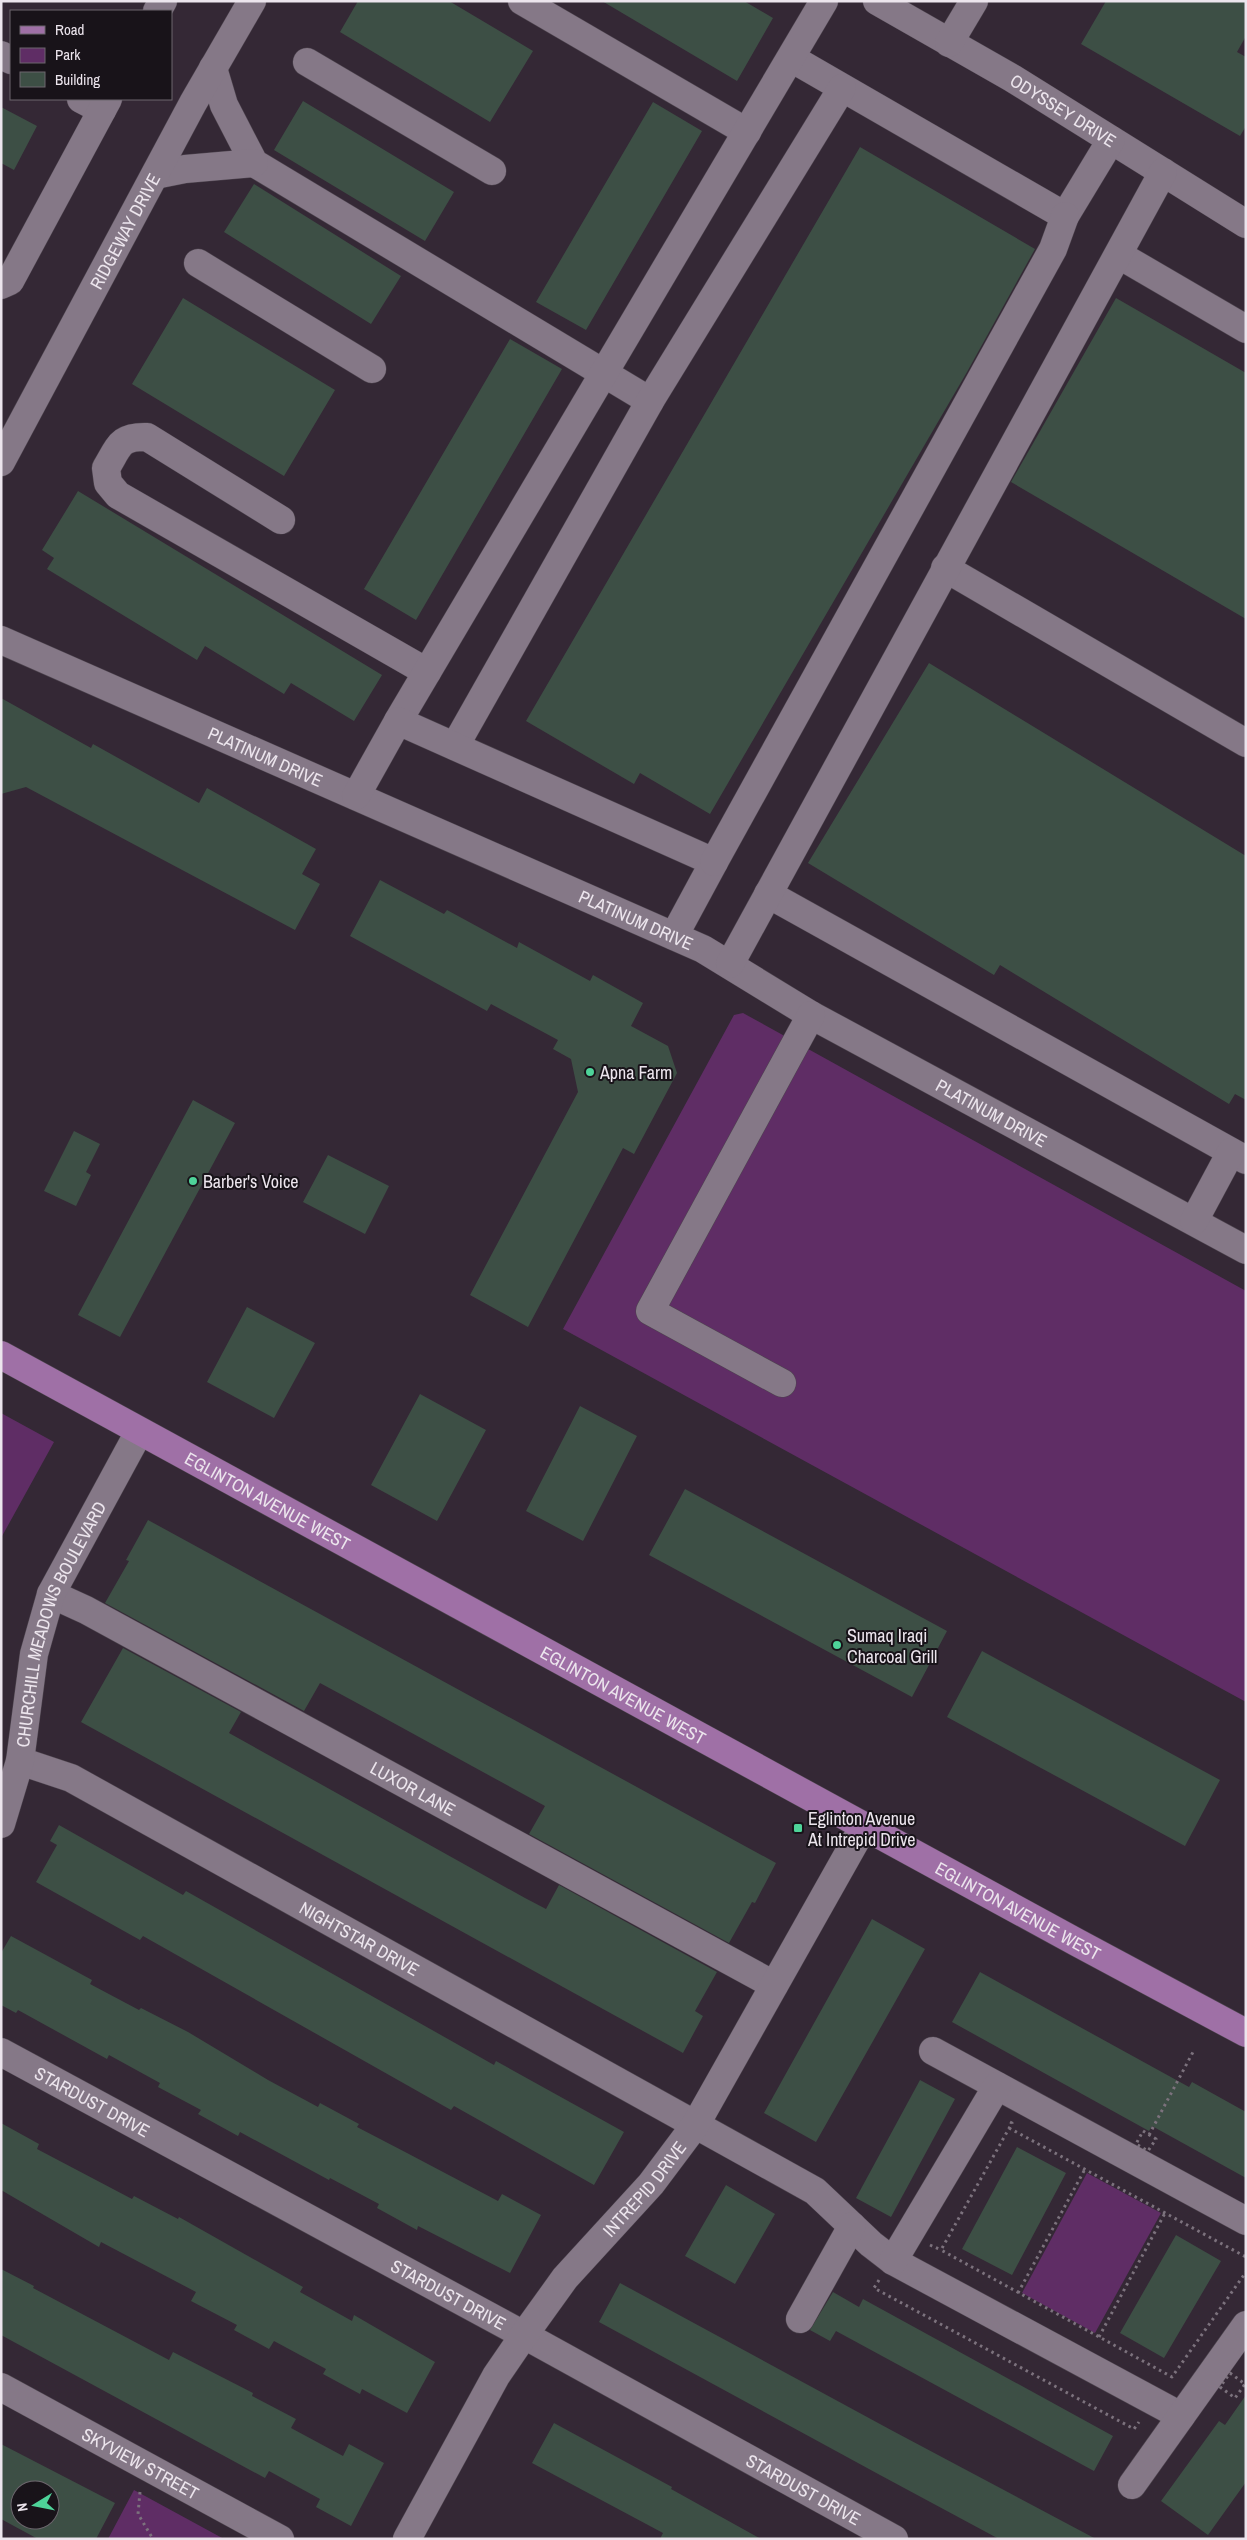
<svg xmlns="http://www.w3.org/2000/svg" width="1247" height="2540" viewBox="0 0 1247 2540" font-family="'Archivo Narrow',sans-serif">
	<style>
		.green { fill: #5f2d65 }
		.building { fill: #3d4f45; fill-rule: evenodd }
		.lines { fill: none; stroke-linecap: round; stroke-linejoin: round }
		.minor-casing { stroke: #4d444e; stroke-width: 29 }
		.major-casing { stroke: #4d444e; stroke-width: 29 }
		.path { stroke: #7c727d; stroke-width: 3; stroke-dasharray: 2.5 4; stroke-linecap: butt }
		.minor { stroke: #857887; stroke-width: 28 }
		.major { stroke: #9f70a6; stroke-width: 28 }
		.poi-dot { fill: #4ed399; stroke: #181319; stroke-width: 2 }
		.labels { text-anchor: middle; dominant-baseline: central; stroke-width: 4; stroke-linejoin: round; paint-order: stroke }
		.street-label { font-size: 18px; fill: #ece5ed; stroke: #181319 }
		.poi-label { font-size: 18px; fill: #ece5ed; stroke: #181319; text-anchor: start }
	</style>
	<rect width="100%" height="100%" fill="#342835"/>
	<path class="green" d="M743,1013L1246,1291V1702L563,1329L734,1015Z
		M1,1413L54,1442L1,1538Z
		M1087,2173L1161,2213L1095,2333L1022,2293Z
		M134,2490L224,2539H108Z"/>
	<path class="building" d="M358,1H449L533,51L490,122L340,32Z
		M602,1H744L773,18L737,81Z
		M1106,1H1246V36L1237,52L1246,57V126L1240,136L1081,44Z
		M303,101L454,192L425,241L274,150Z
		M653,102L702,131L586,330L536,302Z
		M1,107L37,126L14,170L1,163Z
		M860,147L1035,249L967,372L710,814L640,773L634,784L526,721Z
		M254,184L401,276L371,324L224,232Z
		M183,298L335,390L284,476L132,384Z
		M1116,298L1246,373V619L1011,482Z
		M510,339L562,369L416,620L364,589Z
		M78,491L382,675L354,721L291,683L284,694L205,646L197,660L47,569L54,558L42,550Z
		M929,663L1246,856V1100L1235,1094L1229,1104L1000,965L994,975L808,863Z
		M1,698L91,748L93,744L199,803L207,788L316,849L302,874L320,884L295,930L26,787L1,794Z
		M380,880L444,914L447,910L517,948L519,942L590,981L593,975L643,1003L631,1026L668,1046L677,1073L634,1154L623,1148L528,1327L470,1295L578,1092L571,1059L553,1049L558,1040L491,1004L487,1011L350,936Z
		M193,1100L235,1123L120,1337L78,1315Z
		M74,1131L100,1144L86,1172L91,1175L76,1206L44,1191Z
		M328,1155L389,1186L365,1234L303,1202Z
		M247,1307L315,1343L274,1418L207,1382Z
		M420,1394L486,1430L437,1521L371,1485Z
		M580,1406L637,1436L583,1541L526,1511Z
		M685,1489L947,1631L912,1697L649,1555Z
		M148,1520L776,1863L755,1903L752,1902L729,1943L529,1834L545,1806L357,1703L320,1683L304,1711L105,1603L129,1561L126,1560Z
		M123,1648L241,1712L229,1733L525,1898L546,1909L559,1885L717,1972L695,2011L703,2016L683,2053L81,1722Z
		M982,1651L1220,1780L1185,1846L947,1717Z
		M59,1825L183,1895L186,1891L494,2065L496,2061L624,2132L594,2185L454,2106L451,2110L143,1936L140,1940L36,1882L57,1845L50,1841Z
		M872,1919L925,1949L816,2142L764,2113Z
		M11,1936L92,1980L90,1984L139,2010L141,2008L188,2032L268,2080L318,2107L320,2103L359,2124L357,2127L407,2153L498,2201L502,2194L541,2215L510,2273L418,2226L417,2230L377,2208L379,2204L330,2178L329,2180L240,2132L238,2136L198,2114L201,2110L158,2087L160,2083L109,2055L107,2059L18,2010L16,2013L1,2005V1953Z
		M980,1972L1189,2087L1192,2082L1246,2112V2178L1152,2126L1149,2131L952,2022Z
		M920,2080L955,2099L891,2217L856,2198Z
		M1,2123L39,2144L37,2149L132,2199L134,2196L178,2219L179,2217L303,2287L300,2292L352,2321L354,2315L435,2362L407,2413L362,2389L360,2394L323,2374L326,2369L274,2341L269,2349L234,2330L237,2325L191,2301L196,2292L101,2242L99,2247L1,2190Z
		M1017,2147L1066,2173L1012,2275L962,2249Z
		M726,2185L775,2214L735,2284L685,2256Z
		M1176,2235L1221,2261L1164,2358L1120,2333Z
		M1,2269L34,2286L33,2288L169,2360L173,2352L253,2393L252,2396L296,2419L291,2428L343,2456L349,2444L384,2463L351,2526L316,2507L320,2499L269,2471L265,2478L1,2335Z
		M620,2283L891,2430L1096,2539H999L880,2475L599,2322Z
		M833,2292L859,2307L863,2299L1113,2436L1094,2471L836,2331L830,2341L810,2330Z
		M1246,2395V2482L1208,2535L1161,2501L1219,2421L1225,2425Z
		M554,2423L672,2487L671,2489L761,2539H660L663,2533L532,2463Z
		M1,2444L115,2503L96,2539H38L1,2519ZM20,2490H50V2520H20Z"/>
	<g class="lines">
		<g class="minor-casing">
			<g id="minor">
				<path d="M522,1L747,132"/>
				<path id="s1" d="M877,1L1012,78L1246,224"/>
				<path d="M157,11L163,1"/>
				<path d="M949,43L974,1"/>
				<path d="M1,55L11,60"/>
				<path d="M791,58L1065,216L1111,140"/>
				<path d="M307,62L492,171"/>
				<path d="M213,68L224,105L254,163L650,401"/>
				<path d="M81,99L102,110"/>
				<path d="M155,175L185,169L254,163"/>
				<path d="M1119,255L1246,329"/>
				<path d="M198,263L372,369"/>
				<path d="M1,285L10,281L108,99"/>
				<path id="s2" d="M1,462L193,103L252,1"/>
				<path d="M281,520L147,437C119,436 119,447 106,468L108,483L118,495L427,672"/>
				<path d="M945,568L1246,743"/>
				<path id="s3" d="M1,640L703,949L811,1015L1246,1250"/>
				<path d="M398,721L824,1"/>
				<path d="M455,746L650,401L842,88"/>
				<path d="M356,796L398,721L714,862L674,936"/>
				<path d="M714,862L1053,249L1065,216"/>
				<path d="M768,894L1246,1160"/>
				<path d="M730,964L1163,172"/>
				<path d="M1194,1221L1231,1152"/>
				<path d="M782,1383L650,1311L811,1015"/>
				<path id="s4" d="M51,1594L86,1610L774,1985"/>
				<path id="s5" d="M20,1761L71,1778L815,2191L871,2244L893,2261L1181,2416"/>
				<path id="s6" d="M1,1824L20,1761L34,1654L51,1594L139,1432"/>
				<path d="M933,2051L1246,2221"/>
				<path id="s7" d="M1,2052L524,2335L894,2539"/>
				<path d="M893,2261L997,2086"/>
				<path d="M800,2319L852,2226"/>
				<path id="s8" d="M1,2387L280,2539"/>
				<path d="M1132,2485L1246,2325"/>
				<path id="s9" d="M407,2539L496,2376L524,2335L565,2278L651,2184L696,2124L864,1826"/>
			</g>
		</g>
		<g class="major-casing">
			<g id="major">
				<path id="s10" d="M1,1355L1078,1943L1246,2033"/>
			</g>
		</g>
		<path class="path" d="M1010,2122L1012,2123L941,2250L1172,2377L1246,2272
			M1009,2128L1246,2257
			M1143,2131L1156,2139L1148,2151L1136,2144Z
			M1149,2135L1193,2052
			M930,2245L941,2250
			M879,2280L874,2288L1134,2429L1139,2422
			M1018,2293L1085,2169
			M1099,2337L1165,2213
			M1230,2373L1245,2384L1235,2398L1220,2387Z
			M140,2492L138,2514L153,2539"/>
		<use href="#minor" class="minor"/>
		<use href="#major" class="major"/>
	</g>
	<g class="poi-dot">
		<circle cx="590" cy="1072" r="5"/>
		<circle cx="193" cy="1181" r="5"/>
		<circle cx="837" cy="1645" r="5"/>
		<rect x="793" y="1823" width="10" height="10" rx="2.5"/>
	</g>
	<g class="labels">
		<g class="street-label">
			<text stroke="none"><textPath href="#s1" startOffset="216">ODYSSEY DRIVE</textPath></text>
			<text stroke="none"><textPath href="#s2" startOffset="262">RIDGEWAY DRIVE</textPath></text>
			<text stroke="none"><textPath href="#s3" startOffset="289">PLATINUM DRIVE</textPath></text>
			<text stroke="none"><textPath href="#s3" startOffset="694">PLATINUM DRIVE</textPath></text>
			<text stroke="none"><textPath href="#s3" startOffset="1099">PLATINUM DRIVE</textPath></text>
			<text stroke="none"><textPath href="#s10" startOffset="304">EGLINTON AVENUE WEST</textPath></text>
			<text stroke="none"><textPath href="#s6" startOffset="210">CHURCHILL MEADOWS BOULEVARD</textPath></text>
			<text stroke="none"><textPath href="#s10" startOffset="709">EGLINTON AVENUE WEST</textPath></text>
			<text stroke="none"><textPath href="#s4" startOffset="411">LUXOR LANE</textPath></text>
			<text stroke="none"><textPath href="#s10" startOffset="1159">EGLINTON AVENUE WEST</textPath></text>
			<text stroke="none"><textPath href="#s5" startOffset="384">NIGHTSTAR DRIVE</textPath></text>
			<text stroke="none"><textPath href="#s7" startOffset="104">STARDUST DRIVE</textPath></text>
			<text stroke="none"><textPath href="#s9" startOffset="425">INTREPID DRIVE</textPath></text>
			<text stroke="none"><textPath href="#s7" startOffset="509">STARDUST DRIVE</textPath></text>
			<text stroke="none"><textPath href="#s8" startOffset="159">SKYVIEW STREET</textPath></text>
			<text stroke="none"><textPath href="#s7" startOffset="914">STARDUST DRIVE</textPath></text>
		</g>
		<g class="poi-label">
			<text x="600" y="1072">Apna Farm</text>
			<text x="203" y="1181">Barber's Voice</text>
			<text x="847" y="1635">Sumaq Iraqi<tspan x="847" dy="21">Charcoal Grill</tspan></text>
			<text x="808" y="1818">Eglinton Avenue<tspan x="808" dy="21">At Intrepid Drive</tspan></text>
		</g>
	</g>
	<rect width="1247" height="2540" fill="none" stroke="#ece5ed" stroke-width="5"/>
	<rect x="10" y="10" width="162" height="90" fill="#181319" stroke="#6d676e"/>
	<rect x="20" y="26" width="25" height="8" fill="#9f70a6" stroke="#6d676e"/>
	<text x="55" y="35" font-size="15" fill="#ece5ed">Road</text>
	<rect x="20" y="48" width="25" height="15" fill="#5f2d65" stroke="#6d676e"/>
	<text x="55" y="60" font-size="15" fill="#ece5ed">Park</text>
	<rect x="20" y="72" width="25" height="15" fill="#3d4f45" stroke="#6d676e"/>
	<text x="55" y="85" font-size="15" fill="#ece5ed">Building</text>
	<g transform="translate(35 2505) rotate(260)"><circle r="24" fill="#181319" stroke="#6d676e"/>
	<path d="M0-4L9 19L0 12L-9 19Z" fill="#4ed399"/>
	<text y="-8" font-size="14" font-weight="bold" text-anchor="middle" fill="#ece5ed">N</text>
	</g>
</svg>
